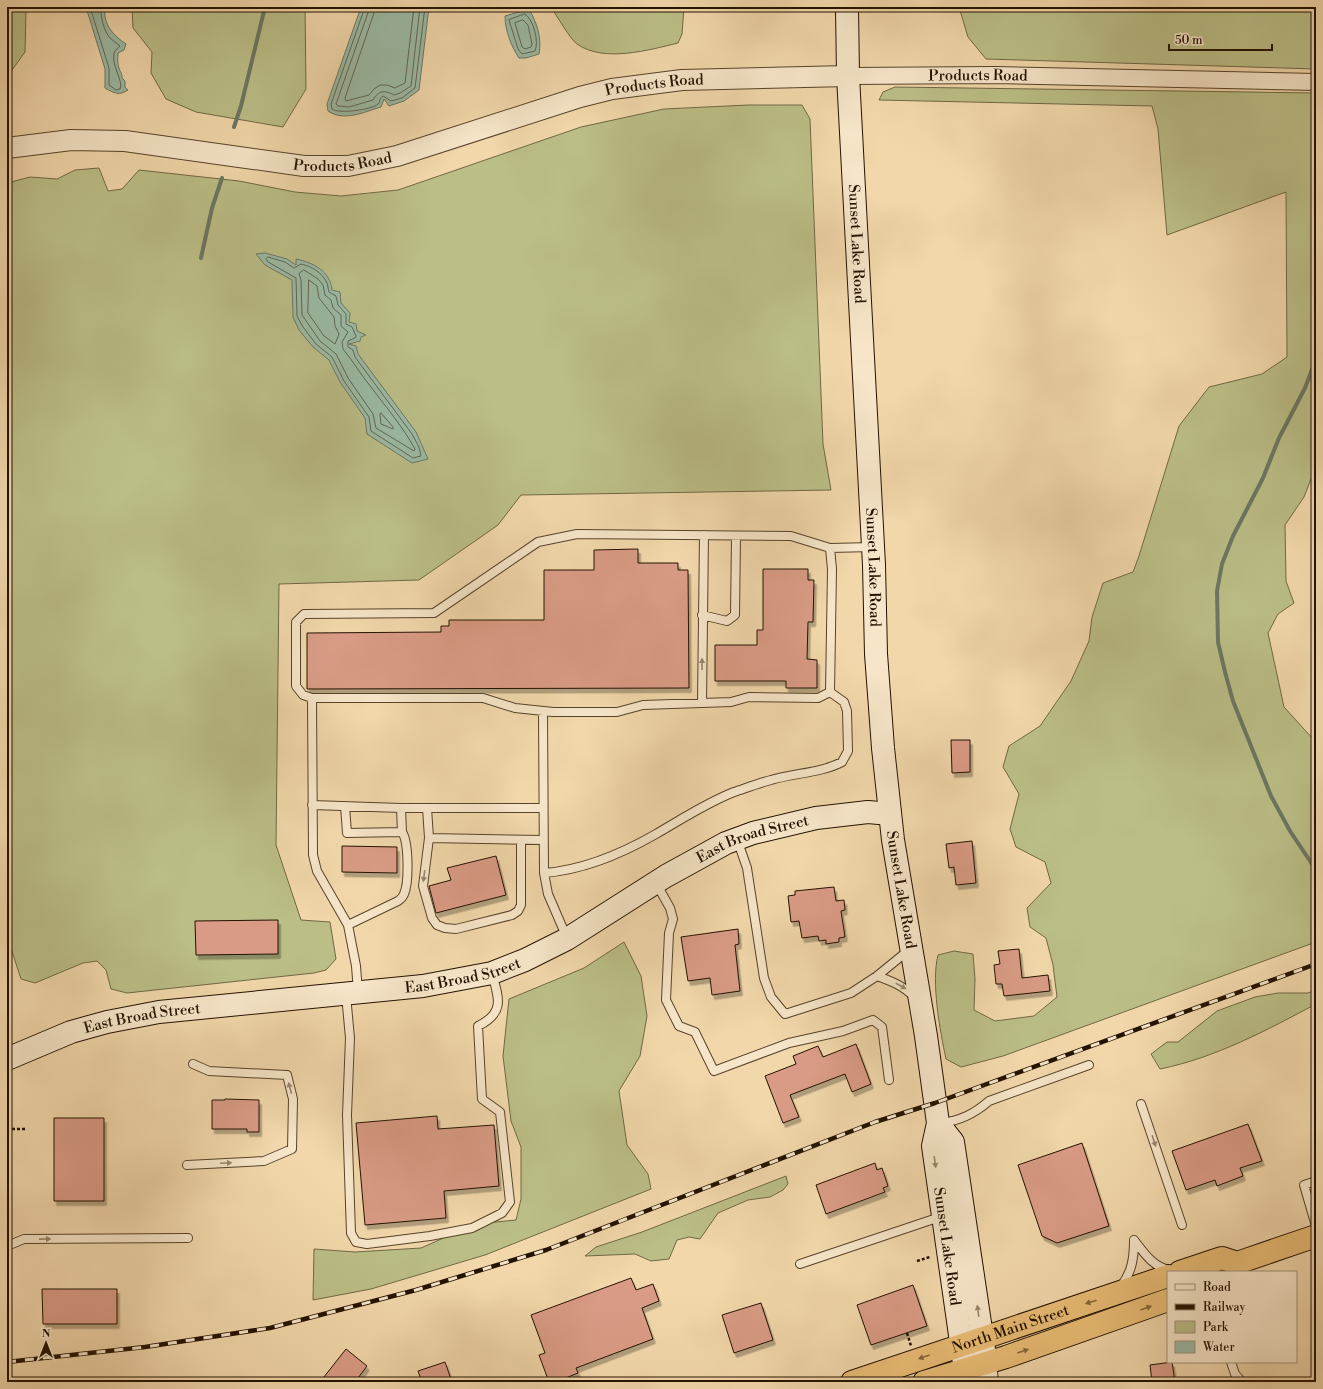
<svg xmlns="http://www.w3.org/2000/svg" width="1323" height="1389" viewBox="0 0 1323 1389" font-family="'Libre Bodoni',serif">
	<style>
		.green { fill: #bbbe87; stroke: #706844 }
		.water { fill: #9bbaa5; stroke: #6b7763 }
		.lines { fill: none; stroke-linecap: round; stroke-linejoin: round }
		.shore { stroke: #606652; stroke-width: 1 }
		.stream { stroke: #6b7763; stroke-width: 4 }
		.building { fill: #d99b85; stroke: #241200; filter: url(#shadow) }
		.service-casing { stroke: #57432a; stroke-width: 10 }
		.minor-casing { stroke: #57432a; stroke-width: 18 }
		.tertiary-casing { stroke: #57432a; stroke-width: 22 }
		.secondary-casing { stroke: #241200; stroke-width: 24 }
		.trunk-casing { stroke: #241200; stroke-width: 24 }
		.path { stroke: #241200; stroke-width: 2.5; stroke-dasharray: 3 2; stroke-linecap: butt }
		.service { stroke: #f6e5c8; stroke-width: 8 }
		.minor { stroke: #f6e5c8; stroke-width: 16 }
		.tertiary { stroke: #f6e5c8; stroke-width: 20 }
		.secondary { stroke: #f6e5c8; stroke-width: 22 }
		.trunk { stroke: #e8bc75; stroke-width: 22 }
		.rail-casing { stroke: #241200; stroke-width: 4.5 }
		.rail { stroke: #f6e5c8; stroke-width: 3; stroke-dasharray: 9; stroke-linecap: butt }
		.oneway { fill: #98866e }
		.oneway2 { fill: #86673a }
		.labels { text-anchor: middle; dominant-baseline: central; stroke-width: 4; stroke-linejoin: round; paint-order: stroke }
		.street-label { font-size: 15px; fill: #241200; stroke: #f6e5c8 }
	</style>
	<defs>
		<filter id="shadow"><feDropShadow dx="2.5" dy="4.5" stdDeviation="0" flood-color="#0004"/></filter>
	</defs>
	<rect width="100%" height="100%" fill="#f1d7aa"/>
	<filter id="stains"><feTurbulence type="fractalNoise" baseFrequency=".005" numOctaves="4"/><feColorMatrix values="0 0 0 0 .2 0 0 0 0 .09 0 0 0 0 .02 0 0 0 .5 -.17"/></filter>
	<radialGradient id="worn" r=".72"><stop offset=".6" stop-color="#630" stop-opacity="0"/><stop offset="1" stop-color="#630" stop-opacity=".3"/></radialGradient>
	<path class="green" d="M7,7H26V10L25,52L7,77Z
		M132,7H305L306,89L283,127L196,112L166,99L151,73L152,52L133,28Z
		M551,7H684L682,34L678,43C649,50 604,63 577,44C570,39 557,16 551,7Z
		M959,7H1316V69L986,59L968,37Z
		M895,87L1316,93V466L1304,497L1285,525L1286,581L1294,603L1278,614L1268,633L1284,707L1313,739L1316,747V942L1003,1056L961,1067L946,1059C940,1031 931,982 938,955L954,951L973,954L975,979L974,1010L995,1021L1034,1016L1057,997L1053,965L1046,938L1030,927L1027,908L1051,883L1045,862L1016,847L1010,829L1019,794L1003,767L1009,746L1040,726L1071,681L1089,641L1092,617L1103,583L1133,572L1139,556L1179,426L1209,387L1262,374L1287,357L1286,192L1167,235L1158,129L1152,106L879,100L883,92Z
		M748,105H802L810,119L823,444L831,490L521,495L498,525L419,580L279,584L276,845L301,920L330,922L336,959L326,970L314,973L127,993L111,989L106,970L97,961L83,963L35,983L21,979L8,939L11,929L7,925V183L30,177L57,179L75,170L99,168L108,191L122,189L139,170L239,181L295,192L341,196L398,190L581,127L664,109Z
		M624,942L641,976L647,1016L640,1056L619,1091L627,1145L648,1174L651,1189L485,1255L371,1289L313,1300L314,1249L355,1252L421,1248L475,1224L516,1220L521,1199V1147L511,1121L503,1056L509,999L584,968Z
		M1316,990V1004C1267,1030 1215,1058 1160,1069L1151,1054L1167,1042H1178L1217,1011L1255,997L1278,993H1308Z
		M786,1176L788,1184L783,1190L770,1197L748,1200L718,1213L700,1239L689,1237L677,1240L669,1259L651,1261L635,1254L585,1256L596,1247L642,1232Z"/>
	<path class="water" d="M86,7H105C103,25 113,35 126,44L124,50L118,53C118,57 117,63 119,68C120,72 122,72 122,78L125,81V87L128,90C119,96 114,93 105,88V69Z
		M361,7H429L419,90L404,101L389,106L384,99L381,107C364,112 344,122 328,111L327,104Z
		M529,9C537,23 542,38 539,54L526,58H519C511,46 505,30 505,16Z
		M265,253L287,259L296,265V259C314,263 330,271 332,290L340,292L341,303L350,313L349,322L356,324L357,331L366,335L361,337L360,341L349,344L356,346L358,354L416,432L428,459L412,463L367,434L365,418L340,382L329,360L313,347L299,330L293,317L292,280L265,265L256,254Z"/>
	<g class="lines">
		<path class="shore" d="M90,7L109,68V85L116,90L120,89C124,82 111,65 114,53C115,49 119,48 120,46C117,43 113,41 110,38C104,31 100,16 101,7
			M365,7L331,104L332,109C338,114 372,110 378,104C381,101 379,98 383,96L391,101L402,98L415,88L425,7
			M370,7L336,104L338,106L349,107L373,100C379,90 384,90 394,95L400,93L411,86L420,7
			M376,7L345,98L346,101L369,95L374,89L380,85H387L395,88L405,83L414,7
			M525,14C534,20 539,42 535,51L522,54L518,49L509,20Z
			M523,20L528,25L532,44L531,47L525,49L522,47L515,23Z
			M268,257L285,262L294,268L301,264C311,266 323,273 327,283C328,285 328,289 329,292L336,296L338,305L346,314V324L352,327L356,336L355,338L348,341V347L353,350L355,357L412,434L419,447L421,456L413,458L371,431L369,417L344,381L332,357L316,344L303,327L297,316L296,278L268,262L266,259Z
			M304,270L318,279L323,285L325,295L331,300L333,308L341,315V326L348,332L342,342L343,349C353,361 361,375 371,387C386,407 403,427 415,449L414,451L376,428L373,414L348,378L336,354L320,341L302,315L301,280L299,274Z
			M309,280L317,286L319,298L334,317L335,326L339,334L335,344L324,336L308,313Z
			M381,413L393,427V429L381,424L380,415Z"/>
		<path class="stream" d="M234,127L241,106L265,7
			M201,258L212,208L222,178
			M1316,359L1305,388L1279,438L1263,478L1233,536L1222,564L1217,591L1218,642L1225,672L1233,701L1271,796L1290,831L1316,870"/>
	</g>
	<path class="building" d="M638,549V563H678V570H688L689,688L307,689V633L441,632V626H449V620H544V570H594V550Z
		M763,569H808V580H814L813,622H808L807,659L817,660V688H786V681H715V645H757V630H763Z
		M951,740H970V772L952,773Z
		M972,841L976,883L956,885L954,867L949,868L946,844Z
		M342,846L397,847V873L342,872Z
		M496,856L506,895L436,913L429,886L451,880L447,868Z
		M834,887L836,901L844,900L845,910L841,911L845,937L839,938V942L826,944V940L819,941L818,936L802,938L799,921L791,922L788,896L795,895V891Z
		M278,920V954L196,955L195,921Z
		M738,929L739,944L735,945L740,991L712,995L710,978L688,981L681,937Z
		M1019,949L1022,978L1048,975L1050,991L1004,996L1002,984H996L994,965L1000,964L998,951Z
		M856,1044L871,1084L852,1092L845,1074L790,1095L799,1117L783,1123L765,1076L796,1064L793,1056L818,1046L823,1057Z
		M225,1099L259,1100V1132H247V1129H212V1100H225Z
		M437,1116L438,1129L494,1125L499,1186L444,1191L446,1218L365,1225L356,1123Z
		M54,1118H104V1201H54Z
		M1248,1124L1262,1161L1240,1168L1243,1176L1217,1186L1215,1180L1186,1190L1172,1151Z
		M1082,1143L1109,1226L1057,1243L1042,1236L1018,1165Z
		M875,1163L877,1170L882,1168L888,1186L883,1188L885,1192L826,1214L816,1185Z
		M631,1278L636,1290L653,1284L659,1301L642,1308L653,1339L576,1368L578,1373L556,1382H549L539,1355L545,1353L531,1315Z
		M913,1285L927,1326L871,1345L857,1305Z
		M42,1289H117V1324H43Z
		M761,1303L773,1340L734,1353L722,1315Z
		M346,1349L367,1366L355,1382H320Z
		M445,1362L452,1382H422L418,1371Z
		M1172,1362L1175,1382H1152L1150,1365Z"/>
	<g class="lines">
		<g class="service-casing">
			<path id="service" d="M702,615L727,621L735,615L736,536
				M312,698L303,695L296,686V622L304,614L434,613L538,542L577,534L791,536L830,548
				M702,703L704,535
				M543,711L544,873L548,894L567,938
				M312,805L401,808H542
				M345,806L347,833L402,832C409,842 409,883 404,894C403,897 401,899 398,901L348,925
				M401,808L402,832
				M427,808L429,838L423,886L432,918L437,925L445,928L456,929L512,915L518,911L521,905V840
				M429,838L543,840
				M737,839L747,868L764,978L771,997L785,1014L851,993L877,976L904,954L907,947
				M544,873C583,870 623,853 656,834C682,819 706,803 734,792C746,788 759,783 771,780C794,773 821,773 842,762L848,751L847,711L844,702L830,692
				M656,883L670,908L673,919L669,933L666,1000L679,1026L695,1032L714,1071L789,1043L843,1031L873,1020L882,1027L889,1080
				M877,976C891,981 904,986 914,997
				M358,992L356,966L348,925L317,871L313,855L312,698H483L515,708L553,712H617L643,705L731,702L749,697L818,698L830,692L832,569L830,548L873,547
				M346,995L350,1038L347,1115L351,1233L356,1242L367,1244L430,1236L472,1228L502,1213L510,1202L500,1112L482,1099L478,1026C505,1013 499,998 492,974
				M1141,1104L1182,1225
				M941,1123C960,1121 974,1114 989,1101L1089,1065
				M187,1165L264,1161L292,1149L293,1099L287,1075L209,1071L193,1064
				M1316,1181L1304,1185L1316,1226
				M1134,1240C1144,1253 1154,1268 1170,1270
				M7,1246L24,1239L188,1238
				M800,1264L943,1216
				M1121,1286C1132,1272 1134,1258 1134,1240
				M1231,1362L1235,1374L1242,1382"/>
		</g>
		<g class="minor-casing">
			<g id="minor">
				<path id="s1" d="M848,76L995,75L1316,82"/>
			</g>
		</g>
		<g class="tertiary-casing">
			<g id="tertiary">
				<path id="s2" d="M7,148L71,140L125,141L304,166H348L397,156L580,97L612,89L682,80L848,76"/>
				<path d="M986,1363L988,1382"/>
			</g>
		</g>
		<g class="secondary-casing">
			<g id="secondary">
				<path id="s3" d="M847,7L848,76L874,565L876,654L883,748L893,840L926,1036L938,1123L933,1146L965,1370"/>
				<path id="s4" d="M7,1059L71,1032L107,1022L159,1012L423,986L492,973L525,960L567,939L666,876L726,843L753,833L816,818L868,812L890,814"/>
				<path d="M938,1123L953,1142L986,1363"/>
			</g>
		</g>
		<g class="trunk-casing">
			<g id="trunk">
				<path d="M1180,1272L1222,1258L1237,1263L1316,1236"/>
				<path id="s5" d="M852,1382L1168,1276"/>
				<path d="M924,1382L1006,1357L1168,1300"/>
			</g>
		</g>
		<path class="path" d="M7,1129H26
			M917,1261L930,1257
			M907,1333L911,1346"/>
		<use href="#service" class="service"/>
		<use href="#minor" class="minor"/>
		<use href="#tertiary" class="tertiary"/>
		<use href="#secondary" class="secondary"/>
		<use href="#trunk" class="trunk"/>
		<g class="rail-casing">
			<path id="rail" d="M7,1362L145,1347L270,1328L416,1290L546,1250L875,1122L935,1103L1316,964"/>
		</g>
		<use href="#rail" class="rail"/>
	</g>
	<defs><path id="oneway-solid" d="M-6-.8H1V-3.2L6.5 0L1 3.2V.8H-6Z"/></defs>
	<g class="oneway">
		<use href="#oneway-solid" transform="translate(702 664) rotate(-90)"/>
		<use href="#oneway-solid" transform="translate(424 876) rotate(98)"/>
		<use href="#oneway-solid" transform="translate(901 986) rotate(29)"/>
		<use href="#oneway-solid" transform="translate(290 1088) rotate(-105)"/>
		<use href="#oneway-solid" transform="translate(1154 1141) rotate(72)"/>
		<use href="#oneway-solid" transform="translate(935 1162) rotate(82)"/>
		<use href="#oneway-solid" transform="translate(226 1163) rotate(-3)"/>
		<use href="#oneway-solid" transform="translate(45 1239) rotate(-1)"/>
		<use href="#oneway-solid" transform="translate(978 1311) rotate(-98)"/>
	</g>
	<g class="oneway2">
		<use href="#oneway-solid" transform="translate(1091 1302) rotate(162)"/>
		<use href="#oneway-solid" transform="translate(1146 1308) rotate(-20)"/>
		<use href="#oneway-solid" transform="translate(1023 1351) rotate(-19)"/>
		<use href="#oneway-solid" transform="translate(924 1357) rotate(161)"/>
	</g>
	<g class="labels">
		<g class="street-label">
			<text stroke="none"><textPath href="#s1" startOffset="130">Products Road</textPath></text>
			<text stroke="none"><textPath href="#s2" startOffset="661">Products Road</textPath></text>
			<text stroke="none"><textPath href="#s2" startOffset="338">Products Road</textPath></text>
			<text stroke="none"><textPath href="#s3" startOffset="237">Sunset Lake Road</textPath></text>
			<text stroke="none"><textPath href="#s3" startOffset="561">Sunset Lake Road</textPath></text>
			<text stroke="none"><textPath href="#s4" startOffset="790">East Broad Street</textPath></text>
			<text stroke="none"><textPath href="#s3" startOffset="885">Sunset Lake Road</textPath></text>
			<text stroke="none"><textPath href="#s4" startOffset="466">East Broad Street</textPath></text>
			<text stroke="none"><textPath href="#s4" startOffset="142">East Broad Street</textPath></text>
			<text stroke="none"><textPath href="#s3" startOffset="1246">Sunset Lake Road</textPath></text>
			<text stroke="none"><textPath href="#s5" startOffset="167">North Main Street</textPath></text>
		</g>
	</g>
	<rect width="1323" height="1389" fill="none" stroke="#f1d7aa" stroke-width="24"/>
	<rect x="8" y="8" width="1307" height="1373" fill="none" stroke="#241200" stroke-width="2"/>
	<rect x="12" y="12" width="1299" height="1365" fill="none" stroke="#241200"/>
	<rect x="1167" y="1271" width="130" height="92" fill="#f6e5c8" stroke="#a29178"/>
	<rect x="1175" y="1284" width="20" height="6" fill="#f6e5c8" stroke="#a29178"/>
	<text x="1203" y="1291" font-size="12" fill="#241200">Road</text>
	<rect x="1175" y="1304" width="20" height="6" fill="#241200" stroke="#a29178"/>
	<text x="1203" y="1311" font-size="12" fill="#241200">Railway</text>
	<rect x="1175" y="1321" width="20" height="12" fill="#bbbe87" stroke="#a29178"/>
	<text x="1203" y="1331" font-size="12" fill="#241200">Park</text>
	<rect x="1175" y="1341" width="20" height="12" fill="#9bbaa5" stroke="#a29178"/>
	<text x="1203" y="1351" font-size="12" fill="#241200">Water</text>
	<g transform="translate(46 1343)" stroke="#f6e5c8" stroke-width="3" paint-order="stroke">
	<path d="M0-3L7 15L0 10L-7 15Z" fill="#241200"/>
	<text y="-6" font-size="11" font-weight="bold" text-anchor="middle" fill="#241200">N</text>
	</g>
	<path d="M1169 44v6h103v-6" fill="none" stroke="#241200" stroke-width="2"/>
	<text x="1175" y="44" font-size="12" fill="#241200" stroke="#f6e5c8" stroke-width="3" paint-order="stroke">50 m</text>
	<rect width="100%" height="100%" filter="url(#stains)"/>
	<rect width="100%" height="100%" fill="url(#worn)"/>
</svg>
